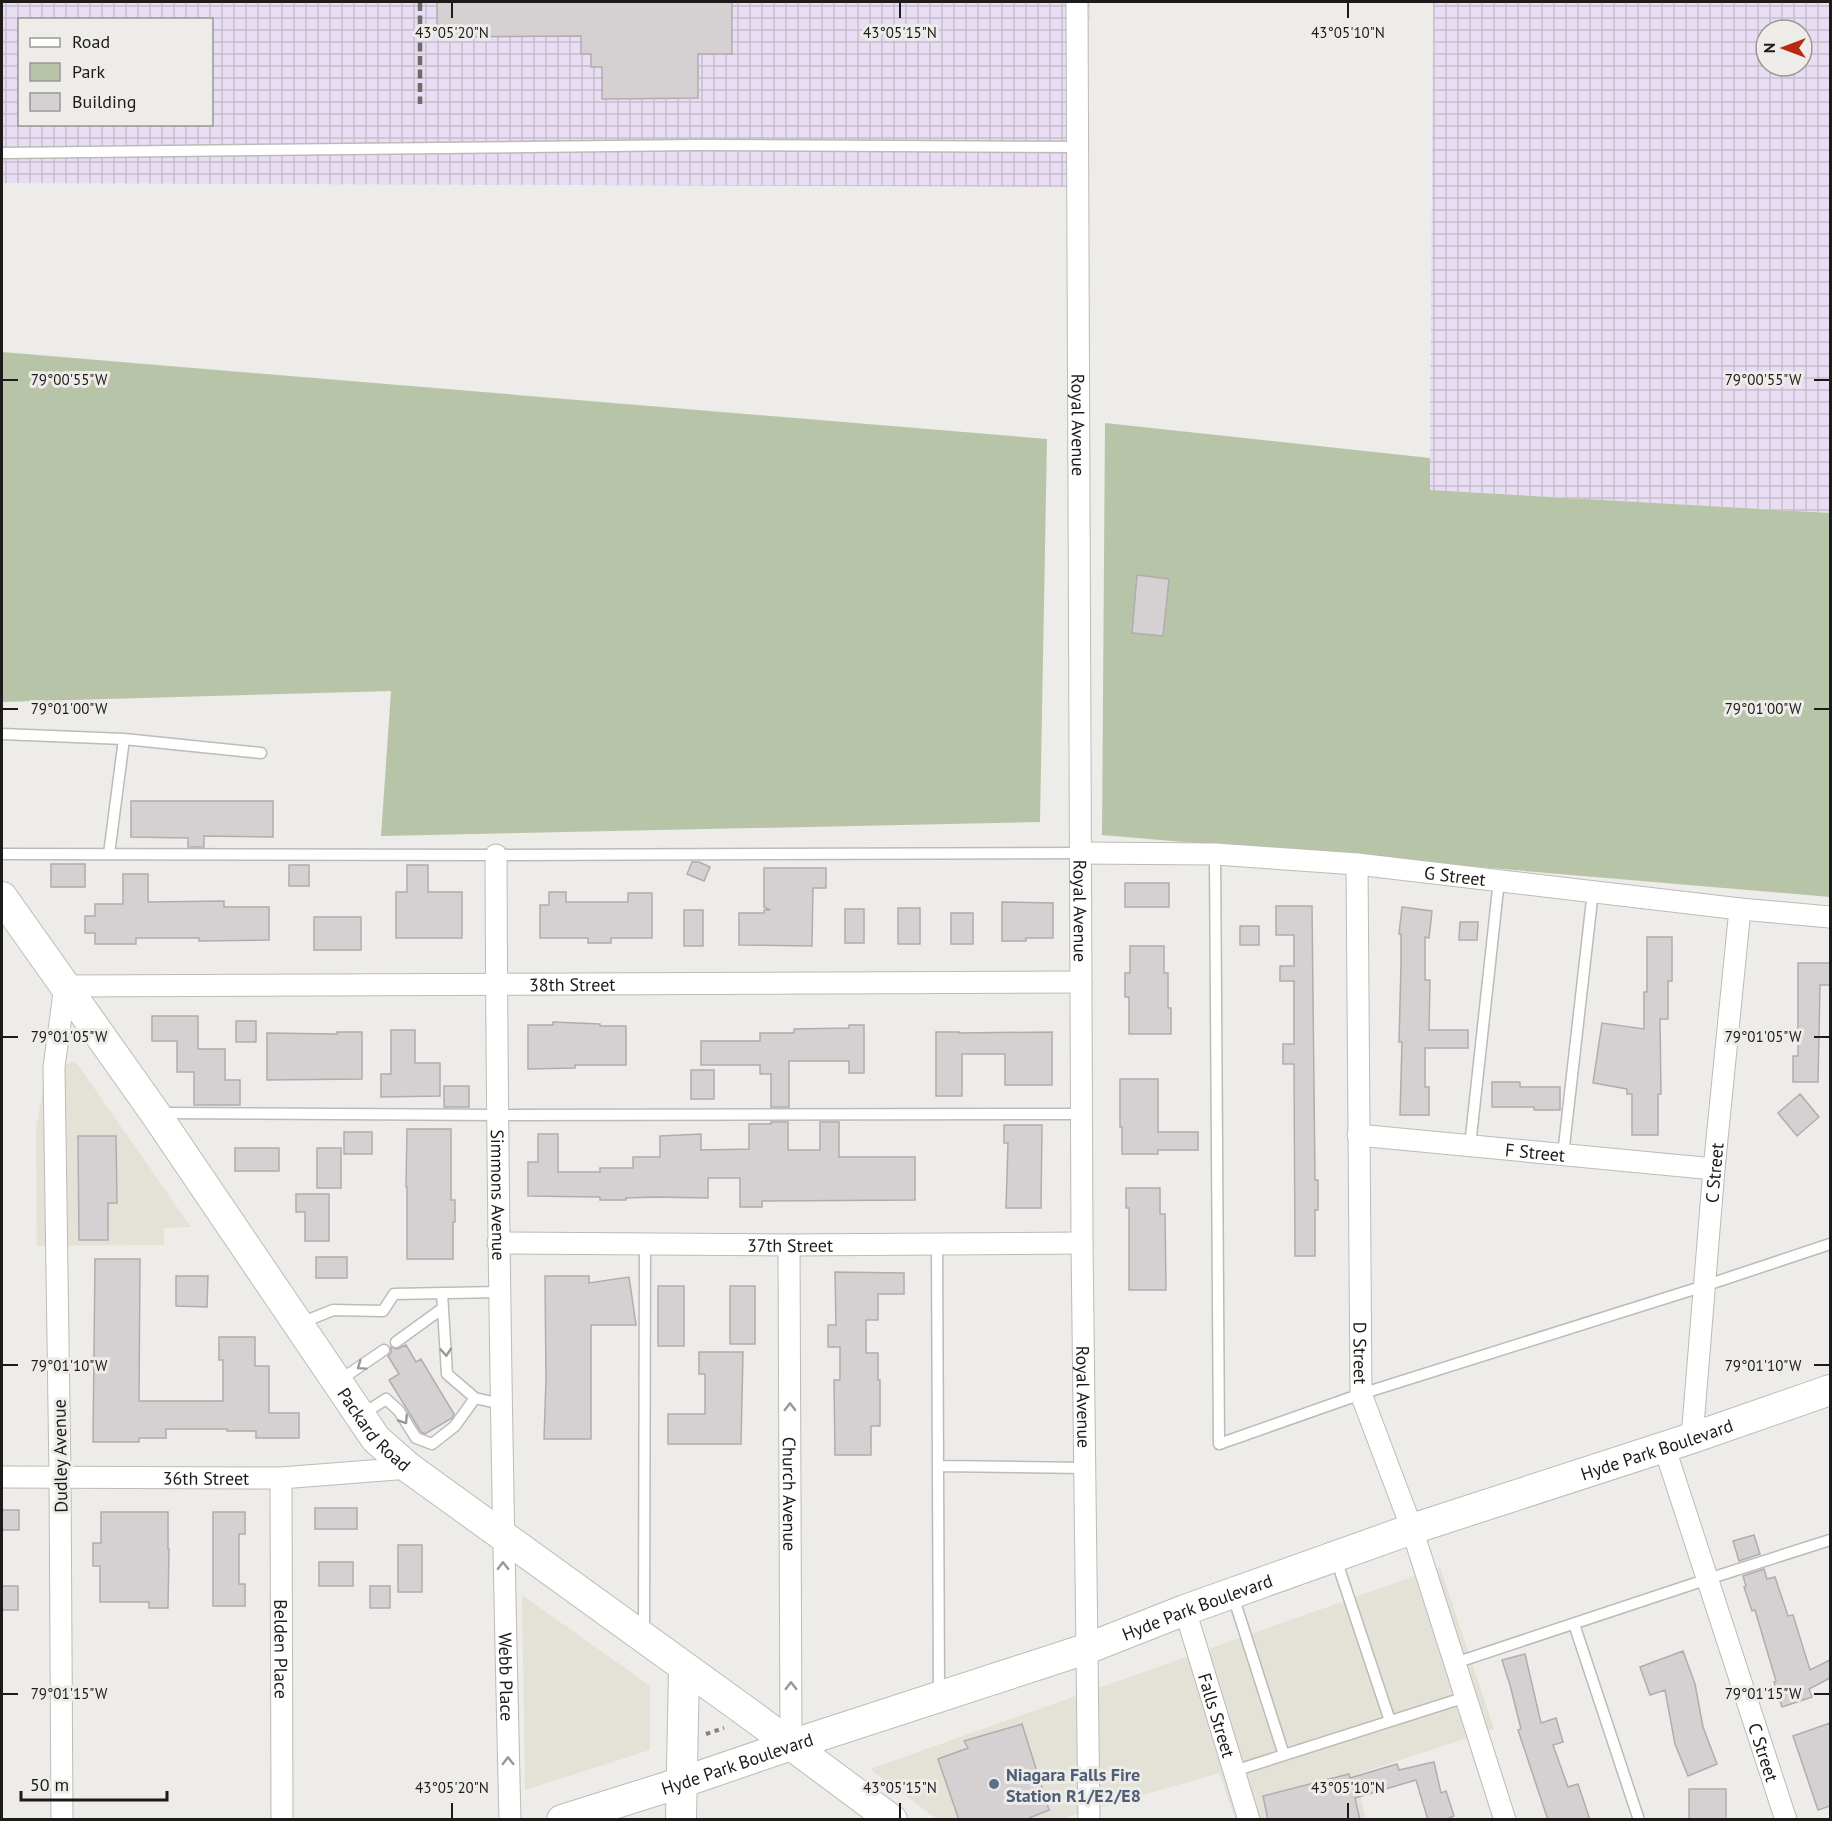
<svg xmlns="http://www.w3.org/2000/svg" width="1832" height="1821" viewBox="0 0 1832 1821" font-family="'PT Sans',sans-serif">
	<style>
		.built { fill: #e4e1d6 }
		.industrial { fill: url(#industrial-grid); fill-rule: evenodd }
		.green { fill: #b8c4a7 }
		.building { fill: #d5d1d2; stroke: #b1acae; stroke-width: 1.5 }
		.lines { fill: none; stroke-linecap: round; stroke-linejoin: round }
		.lane-casing { stroke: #bcbbb7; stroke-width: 13 }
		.street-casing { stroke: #bcbbb7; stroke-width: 23 }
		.secondary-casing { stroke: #bcbbb7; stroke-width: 32 }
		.path { stroke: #848380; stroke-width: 4; stroke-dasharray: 4.5 4.5; stroke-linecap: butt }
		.lane { stroke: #fff; stroke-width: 10 }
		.street { stroke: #fff; stroke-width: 21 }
		.secondary { stroke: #fff; stroke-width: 30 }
		.rail { stroke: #6c6b69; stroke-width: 4.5; stroke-dasharray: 9 4.5; stroke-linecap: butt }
		.oneway { stroke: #999898 }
		.ticks { fill: none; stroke: #1c1b1a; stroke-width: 2 }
		.service-dot { fill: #5c6f8a; stroke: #edece8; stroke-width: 2 }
		.labels { text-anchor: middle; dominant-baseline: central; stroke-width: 6; stroke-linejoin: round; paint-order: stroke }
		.street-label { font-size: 18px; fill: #1c1b1a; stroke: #edece8 }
		.service-label { font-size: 18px; font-weight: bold; fill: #4e5e75; stroke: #edece8; text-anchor: start }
		.ticks-label { font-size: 15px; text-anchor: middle; fill: #1c1b1a; stroke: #edece8; stroke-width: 6; stroke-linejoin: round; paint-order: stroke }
	</style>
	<defs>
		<pattern id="industrial-grid" width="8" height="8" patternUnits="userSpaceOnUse" patternTransform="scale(1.5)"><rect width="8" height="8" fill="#e8ddf2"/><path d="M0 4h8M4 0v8" fill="none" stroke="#c6bdcf"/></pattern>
	</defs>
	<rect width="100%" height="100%" fill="#edece8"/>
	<path class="built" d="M72,1062L78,1065L191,1227L164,1228V1245L37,1246L36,1130L43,1089L49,1072Z
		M1440,1567L1494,1729L1355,1775L1366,1819H1235L1219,1773L1067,1817L1066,1819H937L870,1769Z
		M522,1595L650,1686V1750L525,1790Z"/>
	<path class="industrial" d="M2,2H1090L1084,187L2,183ZM20,20H212V124H20Z
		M1433,2H1830V513L1430,490ZM1766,30H1802V66H1766Z"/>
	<path class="green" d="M2,352L1047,439L1040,822L381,836L391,691L2,702Z
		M1105,423L1430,458V490L1830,513V897L1102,835Z"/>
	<path class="building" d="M437,2H732V54H698V98L602,99V67H591V54H581V36L437,37Z
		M1137,575L1169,579L1163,636L1132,633Z
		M131,801H273V837L204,836V847H188V838L131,837Z
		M692,862H699L710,867L704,881L687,874Z
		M51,864H85V887H51Z
		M289,865H309V886H289Z
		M407,865H428V892H462V938H396V892H407Z
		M764,868H826V888H813L812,946L739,945V913H764V910H770L764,907Z
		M123,874H148V902L224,901V907H269V940L199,941V938H136V944H95V933H85V916H95V904H123Z
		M1125,883H1169V907H1125Z
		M549,892H566V902H628V893H652V938H611V943H588V938H540V905H549Z
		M1002,902L1053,903V938H1026V941H1002Z
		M1276,906H1312L1315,1180H1318V1210H1315V1256H1295L1294,1064H1283V1044H1294V981H1280V966H1294V935H1276Z
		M1402,907L1432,911L1429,938L1425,937V980H1430L1429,1030H1468V1048H1425V1087H1429V1115H1400L1402,1042H1399L1401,965V934H1399Z
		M898,908H920V944H898Z
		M845,909H864V943H845Z
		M684,910H703V946H684Z
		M951,913H973V944H951Z
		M314,917H361V950H314Z
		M1460,922H1478L1477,940H1459Z
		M1240,926H1259V945H1240Z
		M1647,937H1672V981H1668V1019H1660L1661,1094H1658V1135H1632V1094H1627V1089L1593,1083L1602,1023L1644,1029V992H1647Z
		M1130,946H1164V973H1168V1008H1171V1034H1129V997H1125V973H1130Z
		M1798,963H1830V985H1820L1818,1082H1793V1056H1798Z
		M152,1016H198V1049H225V1080H240V1105H194V1072H177V1041H152Z
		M236,1021H256V1042H236Z
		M553,1022L600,1024V1026H626V1065H575V1068L528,1069V1025H553Z
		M849,1025H864V1073H849V1061H789V1107H771V1074H760V1065H701V1041H760V1033H794V1029L849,1028Z
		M391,1030H415V1063H440V1096L381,1097V1074H391Z
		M337,1032H362V1079L267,1080V1033L337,1034Z
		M936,1032H959V1033L1052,1032V1085H1005V1054H962V1096H936Z
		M691,1070H714V1099H691Z
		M1120,1079H1158V1132H1198V1150H1158V1154H1122V1127H1120Z
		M1492,1082H1520V1087H1560V1110H1534V1107H1492Z
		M444,1086H469V1107H444Z
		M1800,1094L1819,1117L1797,1136L1778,1113Z
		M771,1122H788V1150H820V1122H839V1157H915V1200L762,1201V1207H740V1178H708V1198L656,1197L626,1198V1200H600V1197L528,1196V1162H538V1134H558V1172H600V1168H633V1157H660V1136L701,1134V1150L749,1149V1124H771Z
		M1004,1125H1042L1041,1208H1006L1008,1143H1004Z
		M407,1129H451V1200H455V1222H453V1259H407V1187H406Z
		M344,1132H372V1154H344Z
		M78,1136H116L117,1203H108V1240H79Z
		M235,1148H279V1171H235Z
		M317,1148H341V1188H317Z
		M1126,1188H1160V1214H1165L1166,1290H1129V1208H1126Z
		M296,1194H329V1241H305V1212H296Z
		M316,1257H347V1278H316Z
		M95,1259H140L139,1401H223V1360H219V1337H255V1366H269V1413H299V1438H256V1431H227V1429H166V1438H139V1442H93Z
		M835,1272L904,1273V1294H878V1320H866V1353H878V1380H880V1426H871V1455H835L834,1380H840V1347H828V1325H836Z
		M176,1276H208L207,1307L176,1306Z
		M545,1276H589V1283L629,1277L636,1325H591V1439H544L546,1380Z
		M658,1286H684V1346H658Z
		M730,1286H755V1344H730Z
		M406,1345L416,1362L421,1359L454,1414L452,1418L425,1434L421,1432L389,1380L399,1374L388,1356L391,1353V1347L397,1349Z
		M699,1352H743L741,1444H668V1414H705V1374H699Z
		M315,1508H357V1529H315Z
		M2,1510H19V1530H2Z
		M101,1512H168V1549H169L168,1608H149V1602H100V1566H93V1543H101Z
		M213,1512H245V1534H239V1584H245V1606H213Z
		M1754,1535L1760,1554L1739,1561L1733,1541Z
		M398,1545H422V1592H398Z
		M319,1562H353V1586H319Z
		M1764,1569L1767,1579L1775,1577L1788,1616L1793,1615L1810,1670L1830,1660V1678L1809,1689L1812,1697L1782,1707L1774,1682L1776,1681L1755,1610L1752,1611L1744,1587L1746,1586L1743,1576Z
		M2,1586H18V1610H2Z
		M370,1586H390V1608H370Z
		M1683,1651L1695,1684L1703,1727L1717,1764L1688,1776L1675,1744L1665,1690L1650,1695L1640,1667Z
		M1525,1654L1541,1723L1556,1718L1563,1742L1553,1745L1568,1787L1578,1784L1590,1820H1548L1518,1730L1521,1729L1510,1685L1502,1660Z
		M1830,1723V1806L1818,1810L1793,1736Z
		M1022,1724L1049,1810L1024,1820H959L938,1759L968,1748L964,1741Z
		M1434,1762L1441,1793L1446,1791L1454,1816L1444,1820H1428L1416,1780L1355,1798L1360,1820H1268L1263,1796L1349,1774L1350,1778L1397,1764L1399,1770Z
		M1689,1789H1726V1820H1689Z"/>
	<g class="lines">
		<g class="lane-casing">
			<path id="lane" d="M2,153L695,145L1077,147
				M2,734L124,739L109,854
				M124,739L261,753
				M2,854L496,855L1080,853
				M1215,854L1219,1444L1361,1394L1704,1286L1830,1244
				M161,1113L498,1115L1081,1114
				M1470,1146L1499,880
				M1563,1155L1593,891
				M937,1244L939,1694
				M442,1293L447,1374L475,1398L501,1404
				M301,1323L333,1310L383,1311L394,1294L499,1292
				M396,1342L443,1308
				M340,1380L384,1350
				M363,1414L386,1399L399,1411L416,1438L432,1444L455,1426L475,1398
				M939,1466L1084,1468
				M1336,1559L1390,1721
				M1233,1596L1284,1755
				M1574,1624L1639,1820
				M644,1633L645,1244
				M1455,1663L1708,1579L1830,1540
				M1234,1771L1466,1697"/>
		</g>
		<g class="street-casing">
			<g id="street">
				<path id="s1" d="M1077,2L1082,1243L1089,1820"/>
				<path id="s2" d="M1080,853L1215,854L1357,864L1740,909L1830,917"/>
				<path id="s3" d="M496,855C497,1177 502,1498 510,1820"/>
				<path id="s4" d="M1357,864L1361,1394L1412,1529L1505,1820"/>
				<path id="s5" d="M1358,1135L1714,1169"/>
				<path id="s6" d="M498,1243L789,1245L1082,1243"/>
				<path id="s7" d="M789,1245L791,1745"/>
				<path id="s8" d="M1692,1438L1714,1169L1740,909"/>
				<path id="s9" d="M1664,1446L1786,1820"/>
				<path id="s10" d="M2,1477L281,1478L409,1468"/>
				<path id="s11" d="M281,1478L282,1820"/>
				<path id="s12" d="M1185,1610L1249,1820"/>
				<path id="s13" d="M62,1820L60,1476L54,1067L65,986L1081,982"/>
			</g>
		</g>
		<g class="secondary-casing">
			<g id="secondary">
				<path id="s14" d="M2,897L155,1113L376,1439L409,1468L751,1715L892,1820"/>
				<path id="s15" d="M562,1820L683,1782L791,1745L1086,1649L1185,1610L1412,1529L1692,1438L1830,1390"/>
				<path d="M681,1820L684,1668"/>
			</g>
		</g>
		<path class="path" d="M706,1734L724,1728"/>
		<use href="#lane" class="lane"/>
		<use href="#street" class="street"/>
		<use href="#secondary" class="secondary"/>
		<path class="rail" d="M420,2V104"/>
	</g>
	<defs><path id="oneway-chevron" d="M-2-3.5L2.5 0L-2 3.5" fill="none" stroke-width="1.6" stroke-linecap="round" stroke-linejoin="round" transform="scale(1.5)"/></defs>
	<g class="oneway">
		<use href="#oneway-chevron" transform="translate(446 1352) rotate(86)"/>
		<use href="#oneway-chevron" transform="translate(361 1366) rotate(145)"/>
		<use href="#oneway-chevron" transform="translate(790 1407) rotate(-90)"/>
		<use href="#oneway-chevron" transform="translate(404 1420) rotate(57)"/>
		<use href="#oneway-chevron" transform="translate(503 1566) rotate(-91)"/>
		<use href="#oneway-chevron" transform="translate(791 1686) rotate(-90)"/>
		<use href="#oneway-chevron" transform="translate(508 1761) rotate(-91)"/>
	</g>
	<path class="ticks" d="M452,3V18M900,3V18M1348,3V18M3,380H18M1814,380H1829M3,709H18M1814,709H1829M3,1037H18M1814,1037H1829M3,1365H18M1814,1365H1829M3,1694H18M1814,1694H1829M452,1803V1818M900,1803V1818M1348,1803V1818"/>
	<circle class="service-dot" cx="994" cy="1784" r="6"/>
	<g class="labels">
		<g class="street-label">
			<text stroke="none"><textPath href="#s1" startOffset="423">Royal Avenue</textPath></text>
			<text stroke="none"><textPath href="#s2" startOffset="376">G Street</textPath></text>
			<text stroke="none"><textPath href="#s1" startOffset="909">Royal Avenue</textPath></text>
			<text stroke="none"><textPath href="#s13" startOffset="1342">38th Street</textPath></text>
			<text stroke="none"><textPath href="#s5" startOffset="178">F Street</textPath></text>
			<text stroke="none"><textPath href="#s8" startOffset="266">C Street</textPath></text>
			<text stroke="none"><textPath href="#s3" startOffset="340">Simmons Avenue</textPath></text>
			<text stroke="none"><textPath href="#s6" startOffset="292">37th Street</textPath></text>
			<text stroke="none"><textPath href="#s4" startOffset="489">D Street</textPath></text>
			<text stroke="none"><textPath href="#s1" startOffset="1395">Royal Avenue</textPath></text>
			<text stroke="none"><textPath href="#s14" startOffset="650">Packard Road</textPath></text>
			<text stroke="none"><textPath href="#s15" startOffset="1156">Hyde Park Boulevard</textPath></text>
			<text transform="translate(60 1456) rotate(-91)">Dudley Avenue</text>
			<text stroke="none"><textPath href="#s10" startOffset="204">36th Street</textPath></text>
			<text stroke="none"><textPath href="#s7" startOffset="249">Church Avenue</textPath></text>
			<text stroke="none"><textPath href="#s15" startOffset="670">Hyde Park Boulevard</textPath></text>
			<text stroke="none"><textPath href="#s11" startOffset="171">Belden Place</textPath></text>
			<text stroke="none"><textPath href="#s3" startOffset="822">Webb Place</textPath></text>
			<text stroke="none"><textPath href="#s12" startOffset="110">Falls Street</textPath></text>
			<text stroke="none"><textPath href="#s9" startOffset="322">C Street</textPath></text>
			<text stroke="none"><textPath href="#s15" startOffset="184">Hyde Park Boulevard</textPath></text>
		</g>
		<g class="service-label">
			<text x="1006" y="1774">Niagara Falls Fire<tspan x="1006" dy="21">Station R1/E2/E8</tspan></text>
		</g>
	</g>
	<g class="ticks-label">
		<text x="452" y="38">43°05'20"N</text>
		<text x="900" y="38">43°05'15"N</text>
		<text x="1348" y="38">43°05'10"N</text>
		<text x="1763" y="385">79°00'55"W</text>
		<text x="69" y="385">79°00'55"W</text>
		<text x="1763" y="714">79°01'00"W</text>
		<text x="69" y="714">79°01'00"W</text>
		<text x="1763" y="1042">79°01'05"W</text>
		<text x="69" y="1042">79°01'05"W</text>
		<text x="1763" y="1371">79°01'10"W</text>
		<text x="69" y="1371">79°01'10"W</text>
		<text x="1763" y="1699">79°01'15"W</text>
		<text x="69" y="1699">79°01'15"W</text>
		<text x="452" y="1793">43°05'20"N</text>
		<text x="900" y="1793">43°05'15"N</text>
		<text x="1348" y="1793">43°05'10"N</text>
	</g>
	<rect width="1832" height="1821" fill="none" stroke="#1c1b1a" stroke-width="6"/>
	<rect x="18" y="18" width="195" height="108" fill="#edece8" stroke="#999896" stroke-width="1.5"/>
	<rect x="30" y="38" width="30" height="9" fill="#ffffff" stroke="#999896" stroke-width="1.5"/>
	<text x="72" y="48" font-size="18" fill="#1c1b1a">Road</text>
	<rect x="30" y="63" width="30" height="18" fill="#b8c4a7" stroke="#999896" stroke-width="1.5"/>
	<text x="72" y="78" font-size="18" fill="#1c1b1a">Park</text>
	<rect x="30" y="93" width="30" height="18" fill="#d5d1d2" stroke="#999896" stroke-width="1.5"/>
	<text x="72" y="108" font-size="18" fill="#1c1b1a">Building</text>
	<g transform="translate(1784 48) rotate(270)"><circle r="28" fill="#edece8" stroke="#999896" stroke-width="1.5"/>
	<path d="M0-4.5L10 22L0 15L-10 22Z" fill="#b62a12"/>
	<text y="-9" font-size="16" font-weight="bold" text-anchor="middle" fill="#1c1b1a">N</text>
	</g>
	<path d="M21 1791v9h146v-9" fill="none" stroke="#1c1b1a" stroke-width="3"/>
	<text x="30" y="1791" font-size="18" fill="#1c1b1a" stroke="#edece8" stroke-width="4.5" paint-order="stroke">50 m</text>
</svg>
